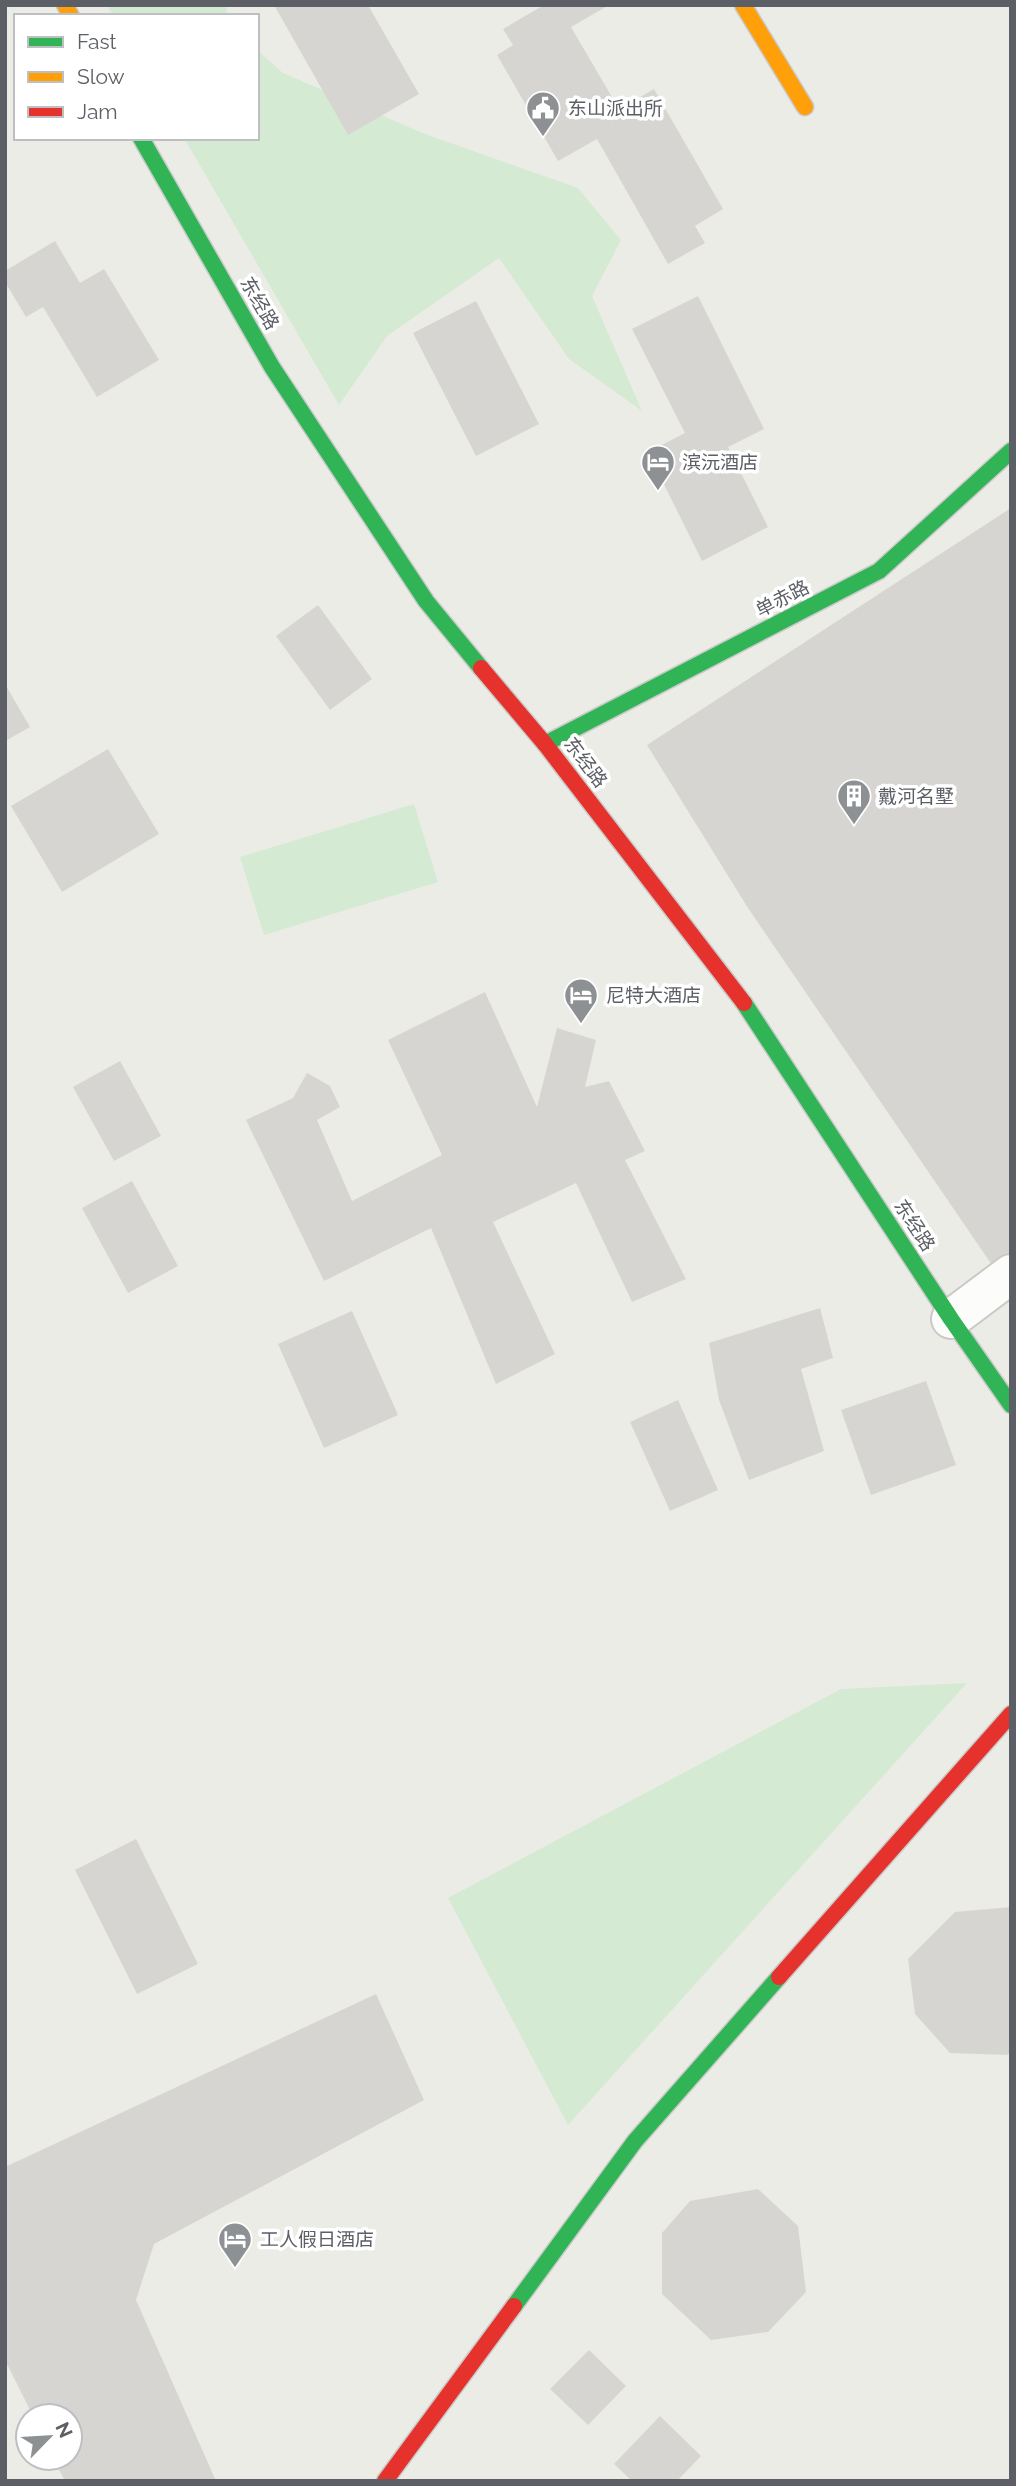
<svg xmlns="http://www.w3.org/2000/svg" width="1016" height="2486" viewBox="0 0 1016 2486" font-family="Raleway,'Noto Sans SC',sans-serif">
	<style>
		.green { fill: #d4ead3 }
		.building { fill: #d6d5d2 }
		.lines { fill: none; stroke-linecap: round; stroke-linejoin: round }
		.street-casing { stroke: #c9c9c8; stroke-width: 42 }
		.fast-casing { stroke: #c9cac9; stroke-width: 19 }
		.slow-casing { stroke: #c9cac9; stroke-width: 19 }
		.jam-casing { stroke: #c9cac9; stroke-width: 19 }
		.street { stroke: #fcfcfb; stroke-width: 38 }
		.fast { stroke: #30b455; stroke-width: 16 }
		.slow { stroke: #ff9f0a; stroke-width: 16 }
		.jam { stroke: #e5322d; stroke-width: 16 }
		.labels { text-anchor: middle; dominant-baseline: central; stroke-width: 7; stroke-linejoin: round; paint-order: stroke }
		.poi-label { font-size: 19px; fill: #5c6066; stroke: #fff; text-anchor: start }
		.street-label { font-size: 19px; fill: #5c6066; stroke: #fff }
	</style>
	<rect width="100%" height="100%" fill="#ecece7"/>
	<path class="green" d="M107,5H227L226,16H113Z
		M257,50L283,73L425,134L578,188L621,240L592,296L642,411L569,359L499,258L387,336L339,405L184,138H257Z
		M414,804L438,882L264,935L240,857Z
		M967,1683L568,2125L448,1898L841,1689Z"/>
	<path class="building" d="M274,5H368L419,94L348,135Z
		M544,5H609L571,27L619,109L654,89L723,209L695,226L705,243L668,264L597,139L558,161L497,55L513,45L503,29Z
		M55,241L80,283L104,269L159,360L97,397L43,307L26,317L5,282V271Z
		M698,296L764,429L728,447L768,527L702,561L648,452L685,433L632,329Z
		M476,301L539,424L476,456L413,333Z
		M1011,508V1252L992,1265L748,908L647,745Z
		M318,605L372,679L330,710L276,636Z
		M5,684L30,727L5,741Z
		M108,749L159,834L62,892L11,806Z
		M485,992L537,1107L557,1028L596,1040L585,1087L609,1081L645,1151L625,1160L686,1279L632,1302L576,1183L493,1222L555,1354L496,1384L431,1228L324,1281L246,1120L293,1098L307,1073L330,1086L340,1107L317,1120L352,1201L442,1155L388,1040Z
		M120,1061L161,1136L114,1161L73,1087Z
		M132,1181L178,1266L128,1293L82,1208Z
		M820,1308L833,1358L801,1369L824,1451L749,1480L719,1400L709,1343Z
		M352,1311L398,1415L324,1448L278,1344Z
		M926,1381L956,1465L871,1495L841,1410Z
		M678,1400L718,1490L670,1511L630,1422Z
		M136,1839L198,1964L137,1994L75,1870Z
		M1011,1907V2052L1007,2055L950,2053L915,2014L908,1959L955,1912Z
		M376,1994L424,2100L154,2244L136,2300L216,2481H65L53,2458H70V2416H33L5,2360V2167Z
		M758,2189L798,2226L806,2292L768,2332L711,2340L662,2294V2233L690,2201Z
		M589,2350L626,2386L588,2425L550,2389Z
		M660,2416L701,2456L677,2481H632L614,2464Z"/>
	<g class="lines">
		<g class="street-casing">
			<path id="street" d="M951,1319L1011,1274"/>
		</g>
		<g class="fast-casing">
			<path id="fast" d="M141,138L272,367L426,601L481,668
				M545,744L879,571L1011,451
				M744,1003L951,1319L1011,1405
				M514,2306L635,2141L779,1977"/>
		</g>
		<g class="slow-casing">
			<path id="slow" d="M65,5L71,16
				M743,5L805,107"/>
		</g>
		<g class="jam-casing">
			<path id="jam" d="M481,668L545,744L744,1003
				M779,1977L1011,1714
				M385,2481L514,2306"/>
		</g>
		<use href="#street" class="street"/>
		<use href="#fast" class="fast"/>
		<use href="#slow" class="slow"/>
		<use href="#jam" class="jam"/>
	</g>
	<defs>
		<g id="civic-pin" transform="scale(1.75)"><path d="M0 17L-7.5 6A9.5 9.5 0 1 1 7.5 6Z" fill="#8e9193" stroke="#fff"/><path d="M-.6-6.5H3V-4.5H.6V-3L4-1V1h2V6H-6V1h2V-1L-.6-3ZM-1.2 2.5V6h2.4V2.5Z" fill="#fff"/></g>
		<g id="hotel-pin" transform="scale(1.75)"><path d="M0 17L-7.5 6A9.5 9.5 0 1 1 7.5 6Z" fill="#8e9193" stroke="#fff"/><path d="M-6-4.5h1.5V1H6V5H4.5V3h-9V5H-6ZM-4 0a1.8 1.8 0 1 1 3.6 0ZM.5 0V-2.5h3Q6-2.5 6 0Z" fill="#fff"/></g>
		<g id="building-pin" transform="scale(1.75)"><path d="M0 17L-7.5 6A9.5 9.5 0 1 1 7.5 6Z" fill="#8e9193" stroke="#fff"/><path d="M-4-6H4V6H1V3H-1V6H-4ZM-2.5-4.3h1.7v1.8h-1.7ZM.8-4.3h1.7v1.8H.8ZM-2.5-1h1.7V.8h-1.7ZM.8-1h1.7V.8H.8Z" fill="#fff"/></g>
	</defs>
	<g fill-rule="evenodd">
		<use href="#civic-pin" x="543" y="108"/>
		<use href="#hotel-pin" x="658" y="462"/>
		<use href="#building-pin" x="854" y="796"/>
		<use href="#hotel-pin" x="581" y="995"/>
		<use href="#hotel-pin" x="235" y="2239"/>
	</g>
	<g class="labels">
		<g class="poi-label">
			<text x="568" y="108">东山派出所</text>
			<text x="682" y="462">滨沅酒店</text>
			<text x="878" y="796">戴河名墅</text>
			<text x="606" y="995">尼特大酒店</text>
			<text x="260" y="2239">工人假日酒店</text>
		</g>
		<g class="street-label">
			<text transform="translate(260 303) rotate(60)">东经路</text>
			<text transform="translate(782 598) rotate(-27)">单赤路</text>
			<text transform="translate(586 762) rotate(53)">东经路</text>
			<text transform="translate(915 1225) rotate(57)">东经路</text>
		</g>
	</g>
	<rect width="1016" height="2486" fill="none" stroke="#5c6066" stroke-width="14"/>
	<rect x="14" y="14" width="245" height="126" fill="#ffffff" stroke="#bebfc2" stroke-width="2"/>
	<rect x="28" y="37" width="35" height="10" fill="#30b455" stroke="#bebfc2" stroke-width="2"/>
	<text x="77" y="49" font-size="21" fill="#5c6066">Fast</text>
	<rect x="28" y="72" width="35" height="10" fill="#ff9f0a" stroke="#bebfc2" stroke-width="2"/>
	<text x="77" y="84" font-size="21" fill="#5c6066">Slow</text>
	<rect x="28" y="107" width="35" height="10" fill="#e5322d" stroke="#bebfc2" stroke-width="2"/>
	<text x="77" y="119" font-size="21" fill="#5c6066">Jam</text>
	<g transform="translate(49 2437) rotate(65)"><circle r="33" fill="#ffffff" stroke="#bebfc2" stroke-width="2"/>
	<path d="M0-5L12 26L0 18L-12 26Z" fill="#8e9193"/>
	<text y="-10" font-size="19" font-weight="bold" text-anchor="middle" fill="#5c6066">N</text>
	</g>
</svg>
